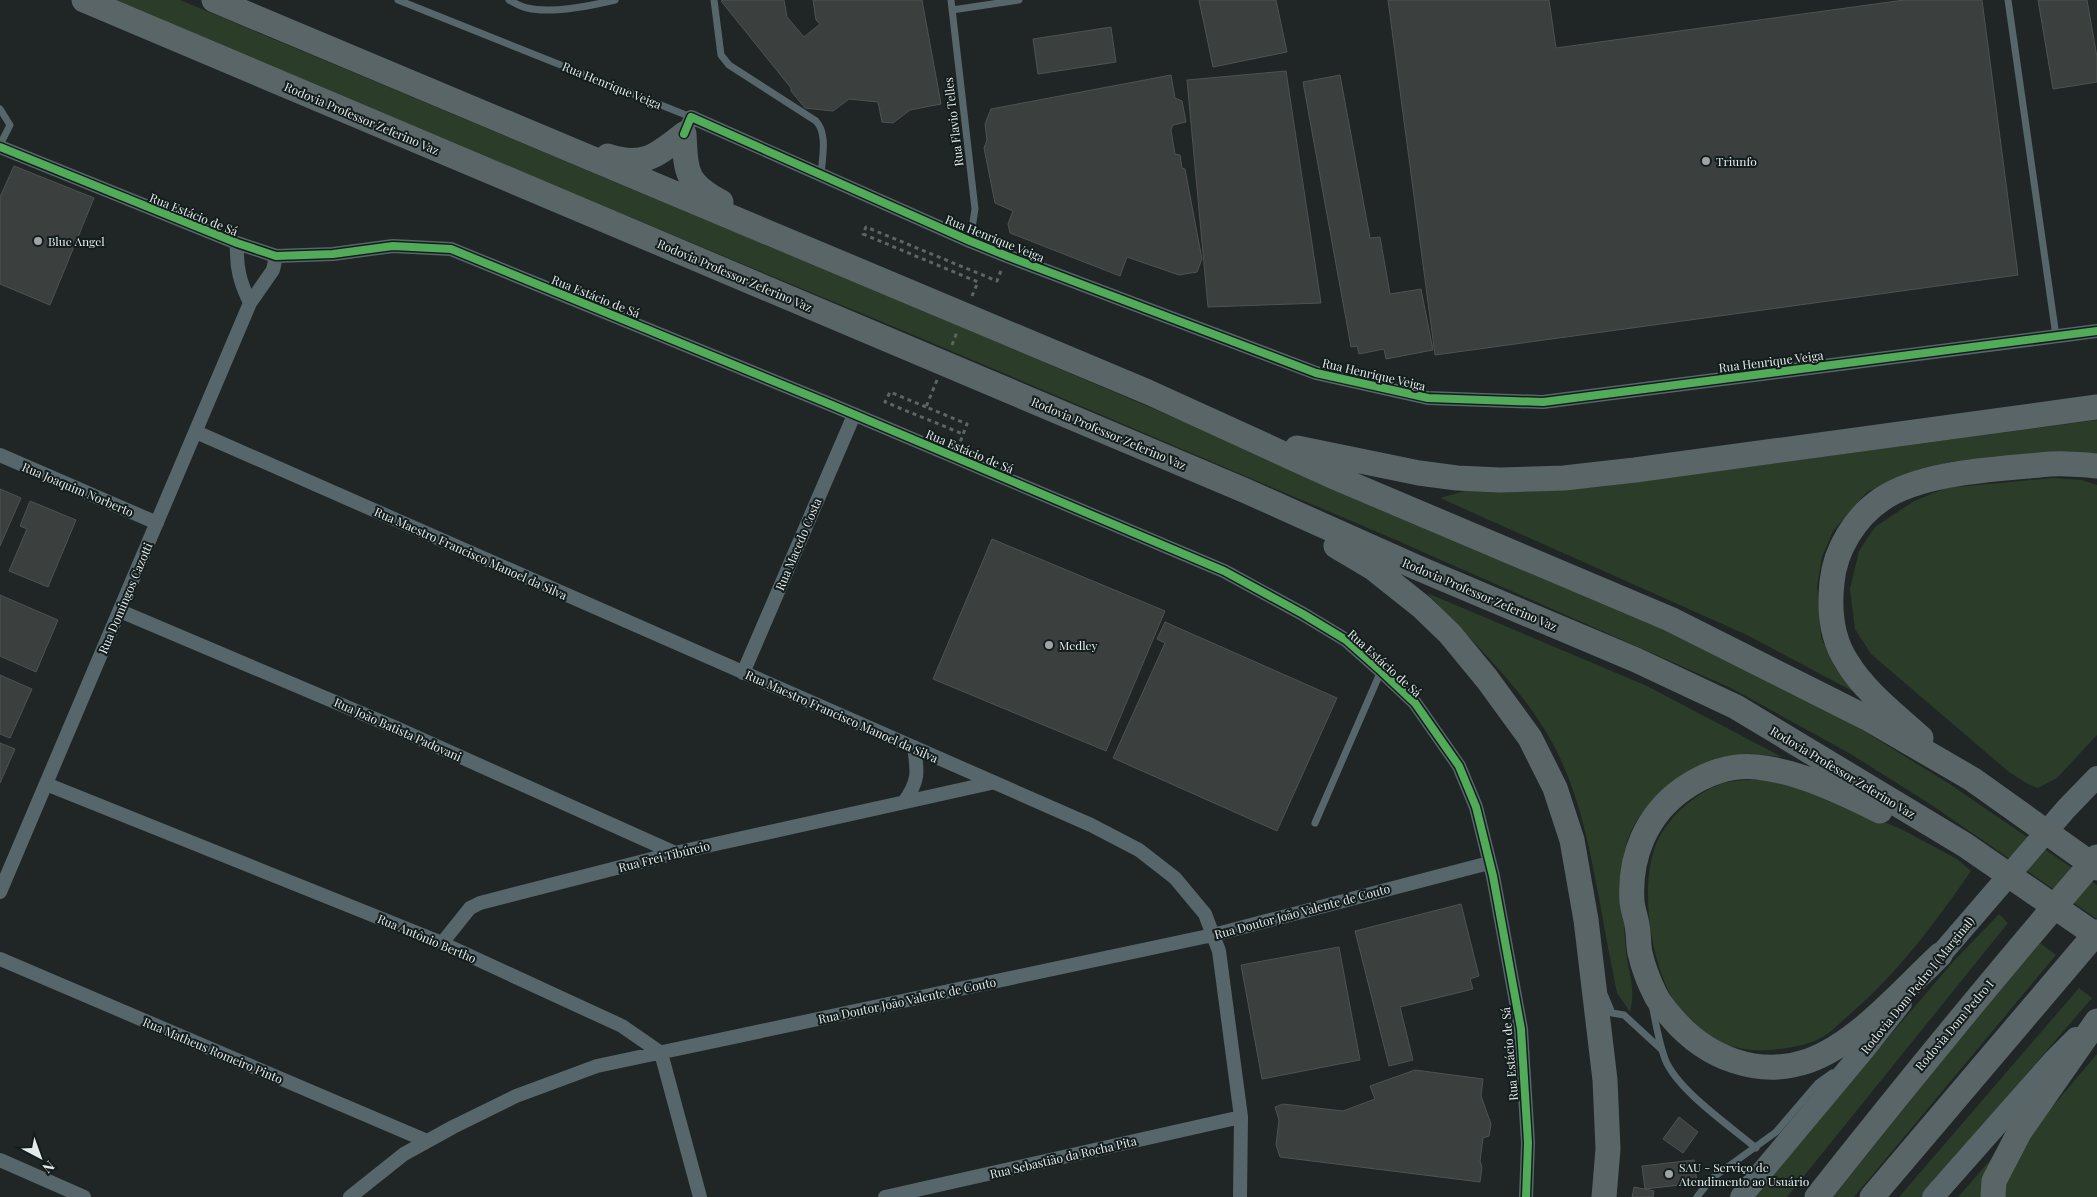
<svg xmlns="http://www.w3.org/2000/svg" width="2097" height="1197" viewBox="0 0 2097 1197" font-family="'Playfair Display',serif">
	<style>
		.green { fill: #2b3d28 }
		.building { fill: #3b3f3e; stroke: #4e5251 }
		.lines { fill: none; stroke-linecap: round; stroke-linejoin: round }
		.path { stroke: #5c6566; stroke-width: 3; stroke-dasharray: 4 4; stroke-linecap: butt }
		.service { stroke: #56666b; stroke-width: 7 }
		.minor { stroke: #56666b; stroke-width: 14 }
		.trunk { stroke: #586669; stroke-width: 22 }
		.motorway { stroke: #5a6567; stroke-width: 25 }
		.cycleway-casing { stroke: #141d1d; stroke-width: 11 }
		.cycleway { stroke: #51ab58; stroke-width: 8 }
		.poi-dot { fill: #9fa4a4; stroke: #141d1d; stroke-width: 2 }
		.labels { text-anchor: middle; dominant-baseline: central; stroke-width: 4; stroke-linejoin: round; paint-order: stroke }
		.street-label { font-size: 12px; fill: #e4e9e9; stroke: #141d1d }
		.poi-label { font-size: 12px; fill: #e4e9e9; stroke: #141d1d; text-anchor: start }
	</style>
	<rect width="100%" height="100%" fill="#202525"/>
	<path class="green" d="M108,0H180L926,312L1658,624L1802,696L1864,731L1948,783L2097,885V919L1930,804L1849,753L1731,688L1396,540L916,336Z
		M2097,420V456L2021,455L1954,461L1905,475L1867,492L1833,531L1822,557L1817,586L1821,637L1834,666L1858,694L1747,635L1440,498L1468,490L1521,492L1598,487Z
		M2053,478L2082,480L2097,485V735L2057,778L2038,788L2028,784L2009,772L1871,654L1855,629L1850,589L1859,551L1875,527L1914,501L1946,488Z
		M1427,593L1647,686L1782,757C1770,756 1757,753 1745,754C1698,757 1647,792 1629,836C1620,858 1621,887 1623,911C1624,924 1625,938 1626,952C1629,975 1636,988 1630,1012L1617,993C1611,963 1605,933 1600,903C1588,840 1577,779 1541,724C1512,678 1464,633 1427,593Z
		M1747,780H1768L1822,795L1903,830L1957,859L1971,871C1935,923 1897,974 1849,1015C1841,1022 1834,1029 1826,1035C1813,1044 1794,1047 1779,1049C1749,1054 1718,1046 1694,1026C1653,992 1636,889 1657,842C1669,815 1700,789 1728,782C1734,781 1741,780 1747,780Z
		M1999,914L2008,923L1787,1197H1755L1850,1082L1953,962Z
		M2040,943L2056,955L1854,1197H1833L1942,1061Z
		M2079,988L2092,998L1921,1197H1899Z
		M2097,1054V1197H2001L2006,1178L2025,1139Z
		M1993,1157L1984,1197H1958Z"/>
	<path class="building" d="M723,0H784L787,17L804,37L820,24L816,20L813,0H922L941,104L910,110L893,123L882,122L878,102L849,99L833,111L805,108L791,91V88L721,1Z
		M1199,0H1276L1287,52L1213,67Z
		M1388,0H1549L1556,48L1904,0H1982L2018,275L1435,355Z
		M2038,0H2087L2097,57V82L2053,89Z
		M1111,27L1116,62L1038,74L1033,39Z
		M1286,71L1321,303L1208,307L1187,80Z
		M1171,75L1175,98L1182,101L1186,122L1173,125L1171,130L1175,154L1180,155L1182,168L1185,169L1202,259L1197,272L1179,275L1127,257L1120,276L1010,233L1008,224L1013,211L995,203L984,148L987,140L985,124L991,109Z
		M1340,75L1370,238L1380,237L1390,294L1421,289L1433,350L1386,359L1384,349L1359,354L1357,346L1351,347L1303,82Z
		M14,166L94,198L50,305L0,284V197Z
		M0,489L21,498L0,546Z
		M30,501L76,520L48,587L9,571L27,529L20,526Z
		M992,539L1165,611L1106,751L933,679Z
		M0,595L58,620L36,672L0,656Z
		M1165,622L1337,698L1277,831L1113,758L1165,643L1157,639Z
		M0,675L32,689L10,738L0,734Z
		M0,743L15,749L0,783Z
		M1461,904L1479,976L1470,979L1473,989L1400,1007L1413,1060L1389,1066L1355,931Z
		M1339,947L1360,1060L1262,1079L1241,965Z
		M1415,1070L1483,1079L1481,1096L1491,1124L1489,1136L1483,1138L1480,1161L1482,1167L1480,1182L1280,1157L1276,1145L1279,1120L1275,1107L1283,1104L1343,1111L1375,1099L1370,1086Z
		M1679,1117L1698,1132L1683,1153L1663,1139Z
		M1694,1160L1697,1183L1645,1189L1642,1166Z
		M1634,1187L1654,1191L1653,1197H1632Z"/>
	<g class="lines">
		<path class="path" d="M972,296L978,282L863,234L866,227L997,281L1002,268
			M952,345L957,332
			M937,380L926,407L967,424L959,445
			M926,407L890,392L885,402L963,434"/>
		<path class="service" d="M398,0L691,117
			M509,0C515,3 521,7 527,8C552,14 590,6 615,0
			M714,0L721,55L729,65L816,121C828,134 822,158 821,175
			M951,0L975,209L970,241
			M2008,0L2056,336
			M952,10L1019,0
			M0,109L10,125L0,145
			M1315,823L1381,671
			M1605,996L1612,1013L1624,1015L1662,1050
			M1653,1009C1656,1025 1659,1043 1665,1059C1677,1090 1730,1126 1756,1148
			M1697,1197L1711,1179L1776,1132L1818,1083L1832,1073"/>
		<path class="minor" d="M684,134L691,117L970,241L1007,256L1316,373L1428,398L1543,402L2097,331
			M0,147L237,243L276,256L333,254L393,246L451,249L832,405L1224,571L1303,614L1346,640L1381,671L1415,703L1459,766L1476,807L1493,876L1521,1029L1528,1143L1526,1197
			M237,243C236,268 240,282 250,303
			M196,432L1091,825L1139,850L1175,878L1205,914L1219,951L1241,1117L1240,1197
			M0,455L157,523
			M120,611L394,727L675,853
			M743,673L854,415
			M46,784L442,943L622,1026L661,1053L700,1197
			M904,802C919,781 918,773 914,747
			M0,892L250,303L273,270L276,256
			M442,943L470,908L480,903L675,853L991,783
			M0,959L427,1141
			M0,1160L84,1197
			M350,1197L404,1154L453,1127L516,1096L597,1066L1213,935L1489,863
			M885,1197L1241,1117"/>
		<path class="trunk" d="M1929,968L2066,809L2097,777
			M1741,1197L1863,1051L1901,1003
			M1933,1197L2054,1060L2076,1038"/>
		<path class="motorway" d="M84,0L1246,491L1418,568L1636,660L1736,707L1965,845L2097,936
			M214,0L1148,392L1332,476L1670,619L1867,718L1972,779L2097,868
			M684,134C686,172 685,183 721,202
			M608,156C644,168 657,155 684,134
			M1297,448L1419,473L1457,478L1500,480L1564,478L1635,470L2097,407
			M1336,546L1373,568L1422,607L1450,634L1487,679L1530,738L1555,788L1572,840L1586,920L1605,1080L1608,1149L1604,1197
			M1921,738C1896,715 1865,692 1847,662C1832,639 1829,609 1832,582C1835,550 1855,517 1882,499C1920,474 1984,470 2029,466C2041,465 2054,463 2067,464C2077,464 2087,465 2097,466
			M1880,811C1844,793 1798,771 1757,767C1731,764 1704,774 1683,789C1646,815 1629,857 1632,902C1633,910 1636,918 1637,925C1639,934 1638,944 1640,953C1643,966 1649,982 1655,994C1659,1003 1667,1012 1673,1019C1707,1058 1758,1078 1808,1061C1857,1044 1902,990 1940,955
			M1817,1197C1908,1082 2001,968 2097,857
			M1872,1197L2097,932
			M1993,1197L1994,1181L2020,1131L2097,1021"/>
		<g class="cycleway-casing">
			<path id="cycleway" d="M684,134L691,117L970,241L1007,256L1316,373L1428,398L1543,402L2097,331
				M0,147L237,243L276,256L333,254L393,246L451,249L832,405L1224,571L1303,614L1346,640L1381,671L1415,703L1459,766L1476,807L1493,876L1521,1029L1528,1143L1526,1197"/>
		</g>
		<use href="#cycleway" class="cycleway"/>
	</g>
	<g class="poi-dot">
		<circle cx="1706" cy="161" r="5"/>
		<circle cx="38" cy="241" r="5"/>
		<circle cx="1049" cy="645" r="5"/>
		<circle cx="1669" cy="1174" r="5"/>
	</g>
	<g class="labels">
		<g class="street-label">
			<text transform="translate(612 85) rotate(22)">Rua Henrique Veiga</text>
			<text transform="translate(362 118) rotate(23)">Rodovia Professor Zeferino Vaz</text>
			<text transform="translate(953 122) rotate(-97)">Rua Flavio Telles</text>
			<text transform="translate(194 214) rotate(22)">Rua Estácio de Sá</text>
			<text transform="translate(995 238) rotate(22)">Rua Henrique Veiga</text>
			<text transform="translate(735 275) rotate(23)">Rodovia Professor Zeferino Vaz</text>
			<text transform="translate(596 296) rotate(22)">Rua Estácio de Sá</text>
			<text transform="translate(1771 361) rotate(-7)">Rua Henrique Veiga</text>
			<text transform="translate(1374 374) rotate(13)">Rua Henrique Veiga</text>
			<text transform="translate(1109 433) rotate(23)">Rodovia Professor Zeferino Vaz</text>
			<text transform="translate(970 451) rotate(23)">Rua Estácio de Sá</text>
			<text transform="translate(78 489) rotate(23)">Rua Joaquim Norberto</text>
			<text transform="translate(798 544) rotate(-67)">Rua Macedo Costa</text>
			<text transform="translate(471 553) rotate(24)">Rua Maestro Francisco Manoel da Silva</text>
			<text transform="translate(1480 594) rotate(23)">Rodovia Professor Zeferino Vaz</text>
			<text transform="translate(125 598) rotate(-67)">Rua Domingos Cazotti</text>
			<text transform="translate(1385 663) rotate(42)">Rua Estácio de Sá</text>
			<text transform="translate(842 716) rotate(24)">Rua Maestro Francisco Manoel da Silva</text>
			<text transform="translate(398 729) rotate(24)">Rua João Batista Padovani</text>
			<text transform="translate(1843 772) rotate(31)">Rodovia Professor Zeferino Vaz</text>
			<text transform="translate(664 856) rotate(-14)">Rua Frei Tibúrcio</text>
			<text transform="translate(1302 911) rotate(-15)">Rua Doutor João Valente de Couto</text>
			<text transform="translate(427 938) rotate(23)">Rua Antônio Bertho</text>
			<text transform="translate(1917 985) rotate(-51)">Rodovia Dom Pedro I (Marginal)</text>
			<text transform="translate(907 1000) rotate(-12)">Rua Doutor João Valente de Couto</text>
			<text transform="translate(1954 1025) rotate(-50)">Rodovia Dom Pedro I</text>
			<text transform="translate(213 1050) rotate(23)">Rua Matheus Romeiro Pinto</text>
			<text transform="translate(1509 1054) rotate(-95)">Rua Estácio de Sá</text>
			<text transform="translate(1063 1157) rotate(-13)">Rua Sebastião da Rocha Pita</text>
		</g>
		<g class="poi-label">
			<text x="1716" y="161">Triunfo</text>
			<text x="48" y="241">Blue Angel</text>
			<text x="1059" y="645">Medley</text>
			<text x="1679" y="1167">SAU - Serviço de<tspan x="1679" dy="14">Atendimento ao Usuário</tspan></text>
		</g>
	</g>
	<g transform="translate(40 1157) rotate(139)" stroke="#141d1d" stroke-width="4" paint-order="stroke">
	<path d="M0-4L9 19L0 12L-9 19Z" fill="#e4e9e9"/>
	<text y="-8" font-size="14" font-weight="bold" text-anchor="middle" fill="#e4e9e9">N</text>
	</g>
</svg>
